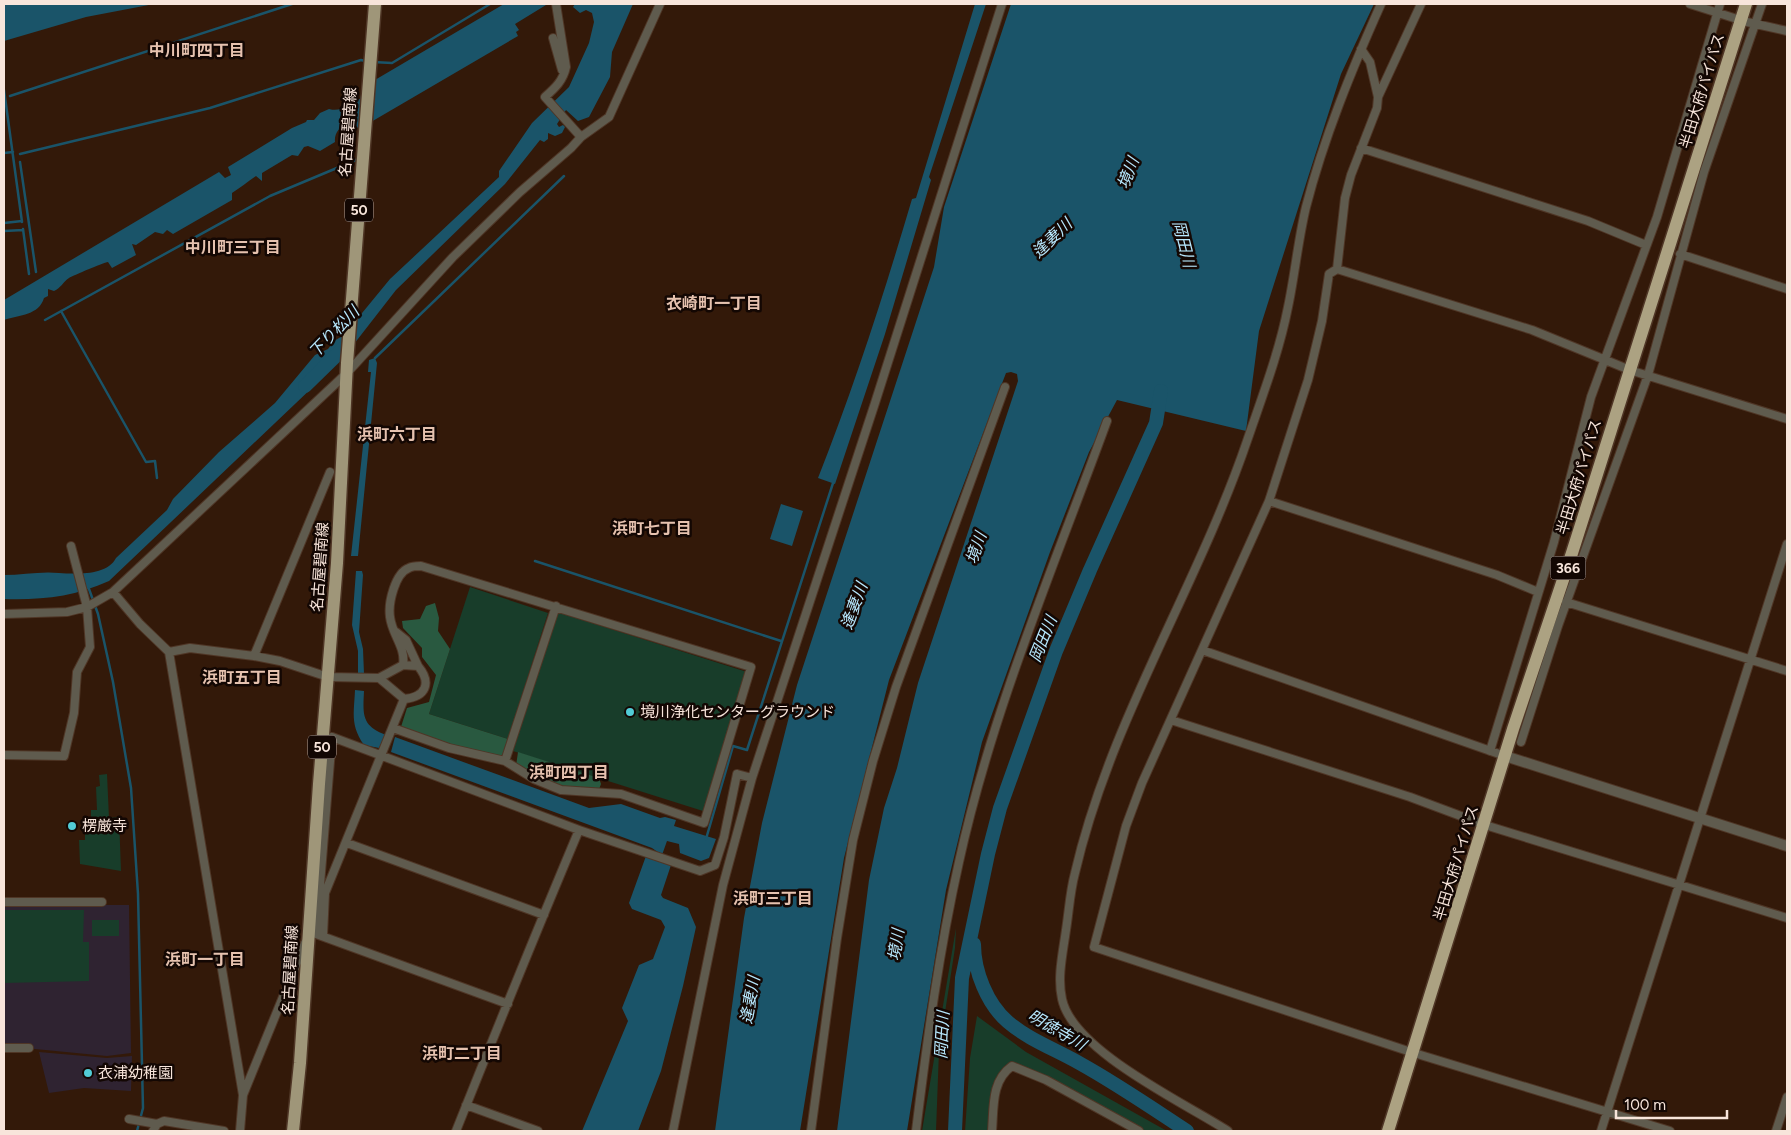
<svg xmlns="http://www.w3.org/2000/svg" width="1791" height="1135" viewBox="0 0 1791 1135" font-family="Figtree,'Noto Sans JP',sans-serif">
	<style>
		.education { fill: #2f2331 }
		.green { fill: #183d2a }
		.forest { fill: #295940 }
		.water { fill: #1a5469 }
		.lines { fill: none; stroke-linecap: round; stroke-linejoin: round }
		.stream { stroke: #1a5469; stroke-width: 2.5 }
		.river { stroke: #1a5469; stroke-width: 14 }
		.minor-casing { stroke: #4f3626; stroke-width: 10 }
		.tertiary-casing { stroke: #4f3626; stroke-width: 12 }
		.primary-casing { stroke: #4f3626; stroke-width: 15 }
		.trunk-casing { stroke: #4f3626; stroke-width: 15 }
		.minor { stroke: #5f5b4e; stroke-width: 8 }
		.tertiary { stroke: #5f5b4e; stroke-width: 10 }
		.primary { stroke: #9f9679; stroke-width: 12 }
		.trunk { stroke: #aca282; stroke-width: 12 }
		.poi-dot { fill: #52ccd6; stroke: #130703; stroke-width: 2 }
		.labels { text-anchor: middle; dominant-baseline: central; stroke-width: 5; stroke-linejoin: round; paint-order: stroke }
		.shield { fill: #130703; stroke: #b3a29a; stroke-width: 1 }
		.shield-label { font-size: 14px; font-weight: bold; fill: #f8e5db }
		.street-label { font-size: 15px; fill: #f8e5db; stroke: #130703 }
		.poi-label { font-size: 15px; fill: #f8e5db; stroke: #130703; text-anchor: start }
		.neighbourhood-label { font-size: 16px; font-weight: bold; fill: #e6c2af; stroke: #130703 }
		.water-label { font-size: 16px; font-style: italic; fill: #b7e8fe; stroke: #130703 }
	</style>
	<rect width="100%" height="100%" fill="#331909"/>
	<path class="education" d="M4,905H129L131,1053L107,1056L4,1046Z
		M39,1052L107,1058L132,1056L131,1091L84,1088L49,1093Z"/>
	<path class="green" d="M470,587L548,613L508,739L429,714Z
		M557,612L747,672L703,811L513,751Z
		M107,774L109,818L119,817L121,871L80,864L79,840H85V825L91,824V810H97L96,787L100,786L99,775Z
		M4,910H84L83,942H89V981L4,983Z
		M92,920H119V936H92Z
		M956,928L955,948L939,1051L936,1131H922Z
		M977,1016L1026,1052L1167,1131H1143L1046,1080L1012,1066L997,1084L988,1131H965L970,1058Z"/>
	<path class="forest" d="M435,603L439,618L438,631L450,649L429,714L508,739L502,760L400,730L407,708L429,702L436,675L422,657V648L403,628L402,621L420,619L426,606Z
		M518,752L599,778L601,784L598,792L561,790L516,766Z"/>
	<path class="water" d="M4,4H154L86,17L4,41Z
		M504,4L546,5L515,24L519,30L516,32L518,36L359,129L356,126L355,117L352,118L351,125C340,124 334,133 335,142L320,151L308,146L304,147L298,156L292,155L262,173V181L256,176C247,182 240,188 232,193V200L173,234L167,230L163,234L155,232L136,245L132,244L136,255L112,268L108,262C103,263 74,275 69,278C63,282 61,288 54,291L48,289V296L44,298C39,315 20,315 4,320V300L219,172L225,178L231,175L228,167L292,128L306,122L307,120H314L320,113L329,109C343,113 348,102 360,99L363,87Z
		M575,4H633L612,52L610,77L589,117L578,121L566,110L557,124L559,127L563,125L565,127L562,133L555,136L548,133V139L544,142L540,140L505,184L396,290L354,344L339,356L324,363L319,369L316,384L109,581C74,597 42,600 4,599V575C22,575 41,571 59,573C75,574 107,576 116,558L167,510L173,499L219,452L275,403L315,355L328,349L334,341L344,335L390,279L499,177V171L532,123L569,87L589,43L594,22L592,13L586,10L580,13L573,7Z
		M975,4H986L929,177L931,180L885,334L835,484L818,478C854,387 884,294 912,199L916,198Z
		M1011,4H1374L1341,74L1259,331L1246,431L1117,400L1089,452L1050,552L982,742L946,890L907,1131H837L869,880L884,808L897,768L918,683L1018,381L1017,374L1011,372L1006,373L889,680L844,858L800,1131H715L744,918L762,823L797,685L934,267L944,207Z
		M375,358L377,363L358,556H351L371,372H368L369,360Z
		M781,504L803,511L792,546L770,539Z
		M356,571H362L363,575L359,632L363,649L364,674H358V651L352,625Z
		M355,690L364,691C363,714 361,726 386,735L379,748L364,745C350,725 354,713 355,690Z
		M395,737L589,808L621,804L660,818L665,817L676,820L674,826L716,839L709,858L701,861L680,853L679,844L667,841L662,855L652,848L391,752Z
		M646,856L671,865L661,895L663,898L688,908L696,927L683,986L661,1071L638,1131H582L628,1021L622,1008L639,965L653,959L665,927L661,920L632,909L629,903Z"/>
	<g class="lines">
		<path class="stream" d="M373,62L392,63L490,4
			M4,90L22,222
			M10,96L292,4
			M4,153L13,152
			M20,154L210,108L361,60L365,61
			M20,162L36,272
			M4,223L22,221
			M23,229L29,274
			M4,231L23,230
			M61,311L146,462L155,461L157,478
			M45,320L270,196L356,160
			M375,358L564,176
			M535,561L781,641
			M89,589L98,614L113,682L131,788L138,894L143,1108L137,1131
			M706,839L733,746L747,750L834,480"/>
		<path class="river" d="M305,386L345,347
			M974,944C974,971 987,1004 1008,1022C1029,1040 1057,1050 1081,1064C1117,1084 1152,1108 1187,1131
			M955,1131L962,978L988,854L1000,808L1056,651L1090,570L1156,423L1161,391"/>
		<g class="minor-casing">
			<path id="minor" d="M556,4L566,67C563,81 555,88 545,97L581,137
				M1690,4L1734,18
				M1747,22L1787,31
				M553,38L562,70
				M1361,49L1370,62L1378,97
				M1361,148L1588,221L1646,245
				M1680,254L1787,289
				M1337,269L1329,274L1322,321L1308,380L1269,501L1142,783L1126,826L1094,947L1414,1053L1670,1131
				M1337,269L1532,330L1625,368
				M1337,269L1345,198L1351,175L1377,108L1378,97L1421,4
				M1636,372L1787,419
				M1269,501L1497,575L1538,592
				M113,592L140,624L169,652L243,1095
				M1566,602L1787,671
				M4,614L67,612L87,607L113,592L347,373L453,257L520,192L571,148L581,137L609,117L660,4
				M396,632L406,640L418,666
				M1202,650L1505,756
				M169,652L190,648L254,656L280,661L328,677L379,678L403,665L418,666C432,683 426,697 404,699L325,893L323,936
				M254,656L330,472
				M403,665C406,647 392,635 390,617C388,603 395,573 409,568C412,566 417,566 421,566L751,667L704,823L621,794L561,790L534,779L505,761
				M379,678L404,699
				M1171,720L1410,797L1485,825L1787,918
				M393,728L449,748L505,761L556,606
				M1521,742L1558,626L1648,375L1704,172L1762,4
				M1490,751L1554,542L1591,397L1657,217L1720,4
				M4,755L64,756L74,713L77,672L90,647L87,607L71,546
				M579,830L700,871L715,865L724,837L737,774L752,778
				M347,843L544,915
				M4,902H102
				M4,1048H29
				M466,1105L538,1131
				M129,1119L157,1124
				M153,1131L157,1124L164,1121L224,1131
				M240,1131L243,1095L305,943
				M456,1131C496,1031 537,930 579,830L332,737L316,934L508,1004
				M673,1131L723,885L752,778L875,403L1002,4
				M811,1131L837,938L853,840L873,761L896,687L1005,387
				M916,1131C927,1041 939,951 959,862C992,711 1054,566 1107,421
				M992,1131C994,1107 991,1081 1012,1066L1046,1080L1139,1131
				M1228,1131C1185,1103 1073,1051 1062,999C1057,977 1063,952 1066,930C1069,911 1070,891 1075,873C1110,721 1197,588 1247,441C1262,397 1279,353 1288,307C1295,274 1298,240 1306,207C1324,137 1352,69 1381,4
				M1601,1131L1787,544
				M1776,1131L1787,1097"/>
		</g>
		<g class="tertiary-casing">
			<path id="tertiary" d="M1505,756L1787,846"/>
		</g>
		<g class="primary-casing">
			<path id="primary" d="M293,1131L300,1063L319,784L337,563L347,363L375,4"/>
		</g>
		<g class="trunk-casing">
			<path id="trunk" d="M1388,1131L1513,729L1572,553L1746,4"/>
		</g>
		<use href="#minor" class="minor"/>
		<use href="#tertiary" class="tertiary"/>
		<use href="#primary" class="primary"/>
		<use href="#trunk" class="trunk"/>
	</g>
	<g class="poi-dot">
		<circle cx="630" cy="712" r="5"/>
		<circle cx="72" cy="826" r="5"/>
		<circle cx="88" cy="1073" r="5"/>
	</g>
	<g class="labels">
		<g class="shield">
			<rect x="345" y="198.5" width="28" height="23" rx="4"/>
			<rect x="1550.5" y="556.5" width="35" height="23" rx="4"/>
			<rect x="308" y="735.5" width="28" height="23" rx="4"/>
		</g>
		<g class="shield-label">
			<text x="359" y="210">50</text>
			<text x="1568" y="568">366</text>
			<text x="322" y="747">50</text>
		</g>
		<g class="street-label">
			<text transform="translate(1702 91) rotate(-73)">半田大府パイパス</text>
			<text transform="translate(348 132) rotate(-86)">名古屋碧南線</text>
			<text transform="translate(1579 477) rotate(-73)">半田大府パイパス</text>
			<text transform="translate(320 567) rotate(-86)">名古屋碧南線</text>
			<text transform="translate(1456 863) rotate(-73)">半田大府パイパス</text>
			<text transform="translate(290 970) rotate(-87)">名古屋碧南線</text>
		</g>
		<g class="poi-label">
			<text x="640" y="712">境川浄化センターグラウンド</text>
			<text x="82" y="826">楞厳寺</text>
			<text x="98" y="1073">衣浦幼稚園</text>
		</g>
		<g class="neighbourhood-label">
			<text x="197" y="50">中川町四丁目</text>
			<text x="233" y="247">中川町三丁目</text>
			<text x="714" y="303">衣崎町一丁目</text>
			<text x="397" y="434">浜町六丁目</text>
			<text x="652" y="528">浜町七丁目</text>
			<text x="242" y="677">浜町五丁目</text>
			<text x="569" y="772">浜町四丁目</text>
			<text x="773" y="898">浜町三丁目</text>
			<text x="205" y="959">浜町一丁目</text>
			<text x="462" y="1053">浜町二丁目</text>
		</g>
		<g class="water-label">
			<text transform="translate(1128 173) rotate(-69)">境川</text>
			<text transform="translate(1052 238) rotate(-44)">逢妻川</text>
			<text transform="translate(1184 244) rotate(76)">岡田川</text>
			<text transform="translate(334 332) rotate(-46)">下り松川</text>
			<text transform="translate(976 548) rotate(-71)">境川</text>
			<text transform="translate(854 606) rotate(-70)">逢妻川</text>
			<text transform="translate(1043 639) rotate(-68)">岡田川</text>
			<text transform="translate(896 945) rotate(-82)">境川</text>
			<text transform="translate(750 1000) rotate(-80)">逢妻川</text>
			<text transform="translate(1057 1030) rotate(30)">明徳寺川</text>
			<text transform="translate(942 1035) rotate(-87)">岡田川</text>
		</g>
	</g>
	<rect width="1791" height="1135" fill="none" stroke="#f8e5db" stroke-width="10"/>
	<path d="M1616 1110v8h111v-8" fill="none" stroke="#f8e5db" stroke-width="2.5"/>
	<text x="1624" y="1110" font-size="15" fill="#f8e5db" stroke="#130703" stroke-width="4" paint-order="stroke">100 m</text>
</svg>
